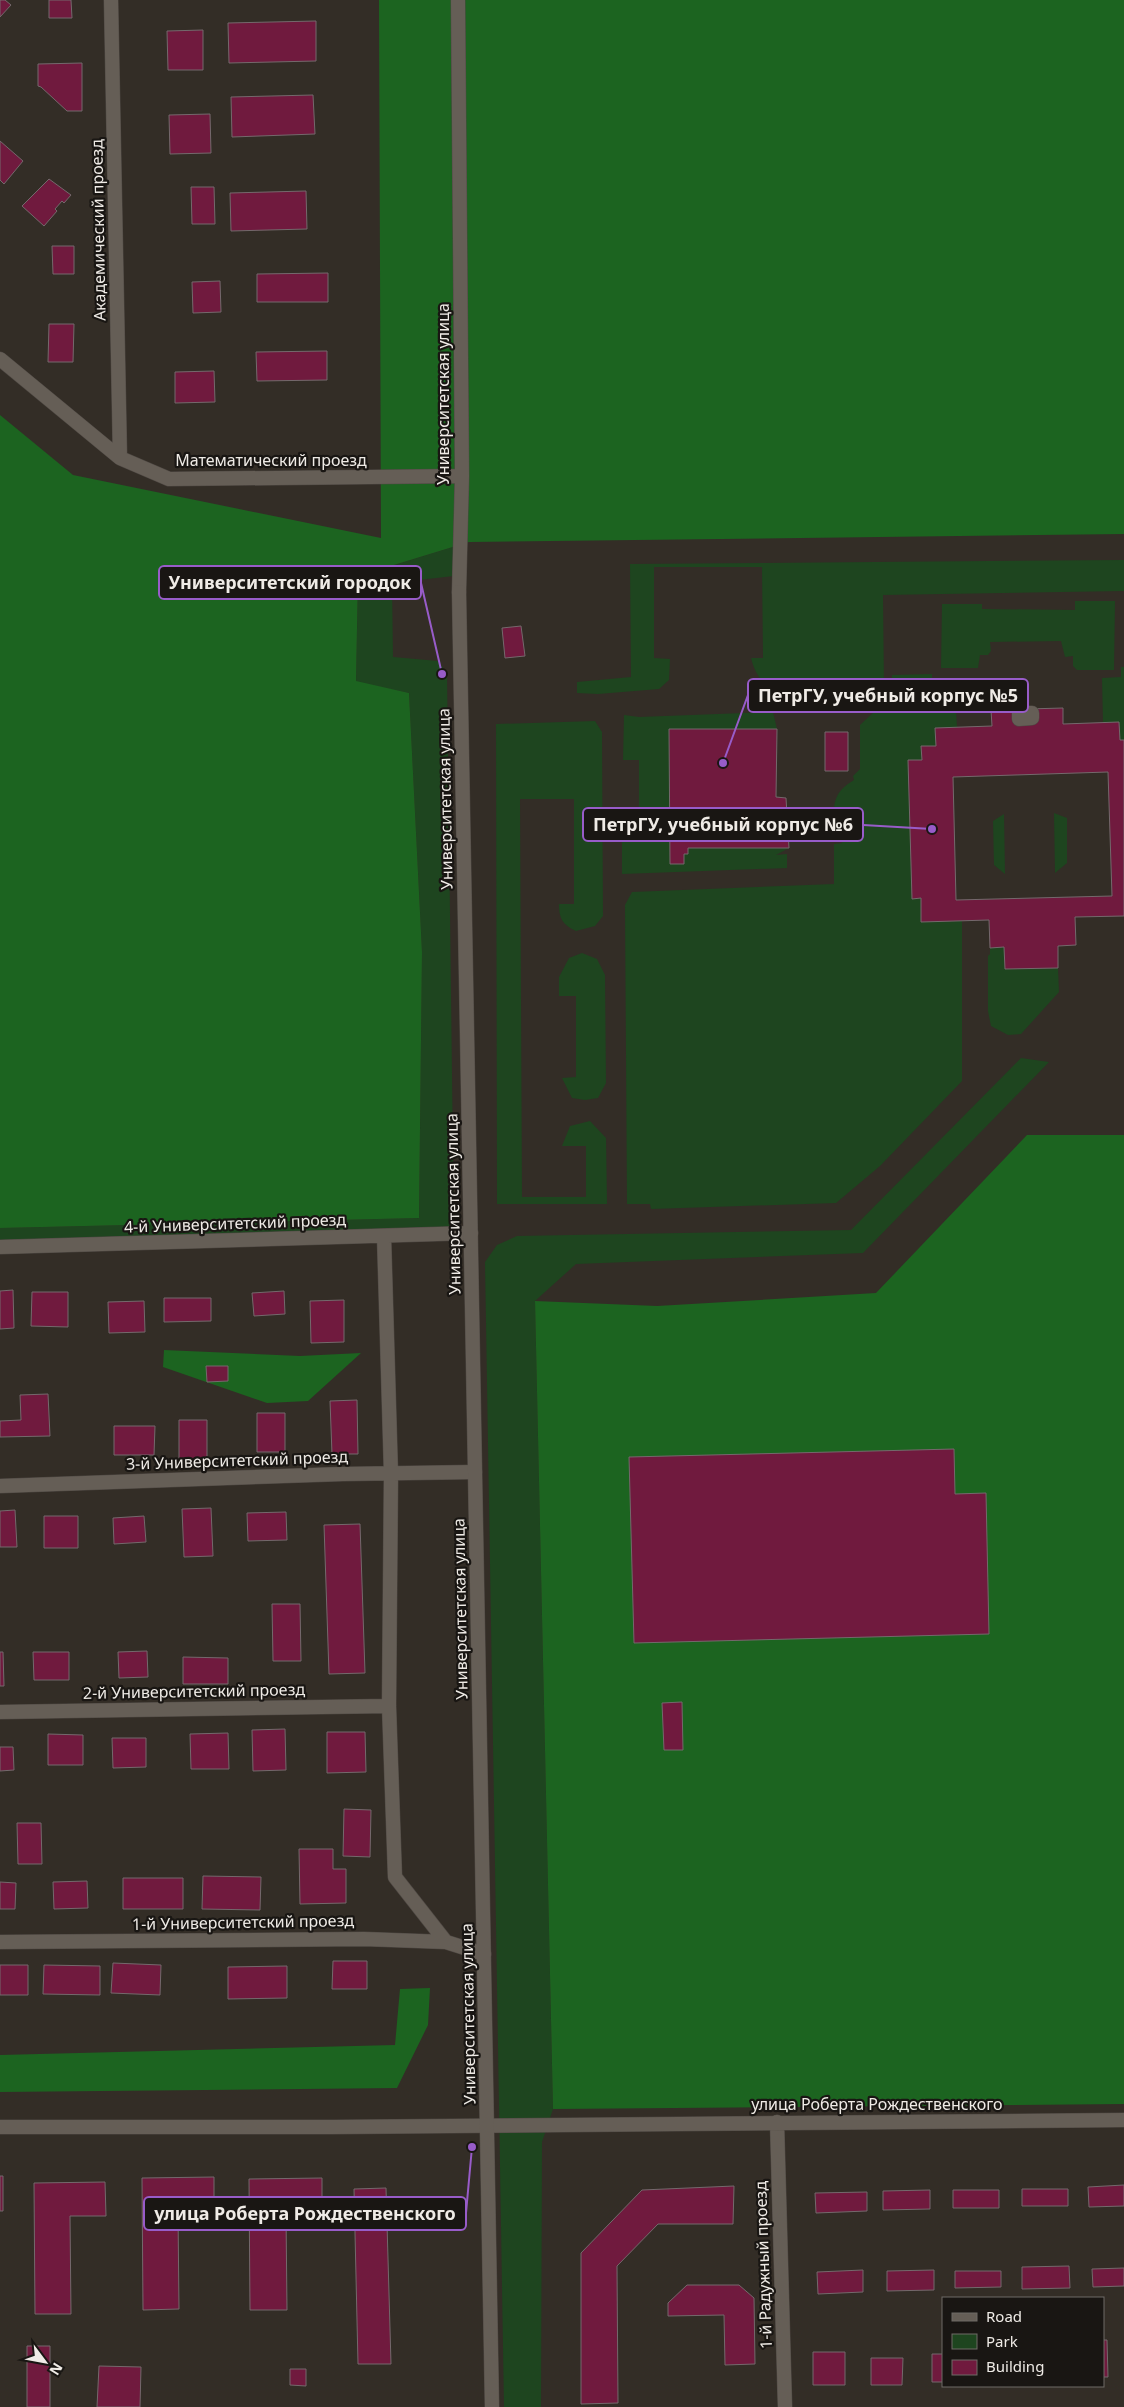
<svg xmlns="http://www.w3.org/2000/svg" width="1124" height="2407" viewBox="0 0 1124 2407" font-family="'Noto Sans',sans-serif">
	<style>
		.green { fill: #1e451f }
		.forest { fill: #1c6420 }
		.building { fill: #701a3e; stroke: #74696c; fill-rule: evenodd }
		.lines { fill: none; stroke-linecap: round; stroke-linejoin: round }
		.pedestrian-casing { stroke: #4e4843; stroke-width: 15 }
		.minor-casing { stroke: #4e4843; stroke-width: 15 }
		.tertiary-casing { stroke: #4e4843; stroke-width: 15 }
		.pedestrian { stroke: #655e56; stroke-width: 14 }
		.minor { stroke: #655e56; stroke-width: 14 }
		.tertiary { stroke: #655e56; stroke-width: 14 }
		.labels { text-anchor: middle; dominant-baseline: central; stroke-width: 4.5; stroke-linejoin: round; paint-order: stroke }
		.street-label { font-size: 16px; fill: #efebe6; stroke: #191613 }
		.leader { fill: none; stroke: #985cc9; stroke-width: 2 }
		.callout-dot { fill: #985cc9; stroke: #191613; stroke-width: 2 }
		.callout { fill: #191613; stroke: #985cc9; stroke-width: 2 }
		.callout-label { font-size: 18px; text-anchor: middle; font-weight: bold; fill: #efebe6 }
	</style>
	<rect width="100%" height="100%" fill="#332d26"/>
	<path class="green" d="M456,546L454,576L392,583L393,657L438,661L447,673L454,1234L0,1247V1228L419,1218L422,952L409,693L356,682L358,576Z
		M1124,560V591L883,595L884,688C870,687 856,686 842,687C821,688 793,695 773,688C760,683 754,670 751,658H763L762,567H654V658L670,659L669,680L659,689L598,694L577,693V682L631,677L630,564Z
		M1075,601H1115L1114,670H1077L1073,666V656L1065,657L1061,641L990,642L991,651L988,655H980L978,668H941L942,604H982V609L1075,610Z
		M1121,667H1124V740H1120L1119,722L1103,723L1102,678L1121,677Z
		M932,674V681H948V688H892V675Z
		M877,709L956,710L957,727L936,728V746H921L922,760L908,761L912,898H921L922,922L962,921V1081L880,1166L836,1203L651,1209L650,1204H627L625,905L632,892L834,884V844L842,843V827L833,828C834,804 832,793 854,780L853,776L860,769V725Z
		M773,712L777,729H670V863L684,854H688V848H789L776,855L787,854V868L622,874V826L639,825V760H623L624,715L639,717Z
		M595,721L602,732L603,916L595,926L576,931C563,925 559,919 559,904H574V799H520L522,1197H586V1146H562L570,1126L590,1121L606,1138L607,1204H497L496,724Z
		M1054,813L1067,818V863L1055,873Z
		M1004,814L1005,874L994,865L993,821Z
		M1004,947L1005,969L1058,968L1059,992L1021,1034L1008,1035L991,1026L988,1011V956L990,954V948Z
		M582,953L597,959L605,975L606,1083L598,1098L585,1100L572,1098L562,1078L576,1077V996H559V977L569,958Z
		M1021,1058L1049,1062L863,1253L576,1264L535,1301L553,2109L542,2142L541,2407H504L485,1262L497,1245L517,1236L851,1230Z"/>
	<path class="forest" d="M379,0H1124V534L469,542L358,576L356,681L409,693L422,952L419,1218L0,1228V415L73,475L381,538Z
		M1027,1135H1124V2104L553,2109L535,1301L657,1306L876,1293Z
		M164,1350L300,1356L361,1353L308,1401L267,1403L163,1367Z
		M430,1988L428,2025L397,2088L0,2092V2055L395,2045L400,1989Z"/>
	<path class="building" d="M0,0H5L11,5L0,17Z
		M49,0H71L72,18H49Z
		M316,21V61L229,63L228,23Z
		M203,30V70H168L167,31Z
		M82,63V111H67L41,87L38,86V64Z
		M313,95L315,134L232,137L231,97Z
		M210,114L211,153L170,154L169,115Z
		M0,141L23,161L4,184L0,180Z
		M49,179L71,195L64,203L62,201L55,209L57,211L44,226L22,206Z
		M191,187H214L215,224H192Z
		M306,191L307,229L231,231L230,193Z
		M52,246H74V274H53Z
		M328,273V302H257V274Z
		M220,281L221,312L193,313L192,282Z
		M49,324H74L73,362H48Z
		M327,351V380L257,381L256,352Z
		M214,371L215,402L175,403V372Z
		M521,626L525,656L505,658L502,628Z
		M1063,708V724L1119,722L1120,740H1124V916L1075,917L1076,945L1058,946V968L1005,969L1004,947L990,948L989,920L921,922V898L912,899L908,760H922L921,746H936L935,728L992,726L991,710ZM1108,772L1112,896L956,900L953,777Z
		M669,729H777L776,797L786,798L789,848H688V854H684V864H670Z
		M825,732H848V771H825Z
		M13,1290L14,1328L0,1329V1291Z
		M284,1291L285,1314L254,1316L252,1293Z
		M32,1292H68V1327L31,1326Z
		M164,1298H211V1321L164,1322Z
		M344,1300V1342L311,1343L310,1301Z
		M144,1301L145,1332L109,1333L108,1302Z
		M206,1366H228V1381L207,1382Z
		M48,1394L50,1436L0,1437V1421L21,1420L20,1395Z
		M357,1400L358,1454H332L330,1401Z
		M257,1413H285V1452H257Z
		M179,1420H207V1460H179Z
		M114,1426H155L154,1455H114Z
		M954,1449L955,1494L986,1493L989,1634L634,1643L629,1457Z
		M211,1508L213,1556L184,1557L182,1509Z
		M15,1510L17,1547H0V1511Z
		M286,1512L287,1540L248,1541L247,1513Z
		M44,1516H78V1548H44Z
		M144,1516L146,1542L114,1544L113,1518Z
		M360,1524L365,1673L329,1674L324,1525Z
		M272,1604H300L301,1661H273Z
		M147,1651L148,1677L119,1678L118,1652Z
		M0,1652H3L4,1686H0Z
		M33,1652H69V1680H34Z
		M183,1657L228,1658V1684H183Z
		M682,1702L683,1750H664L662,1703Z
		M285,1729L286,1770L253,1771L252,1730Z
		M327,1732H365L366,1772L327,1773Z
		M228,1733L229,1769H191L190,1734Z
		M48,1734L83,1735V1765H48Z
		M112,1738H146V1767L113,1768Z
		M0,1747H13L14,1770L0,1771Z
		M344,1809L371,1810L370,1857L343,1856Z
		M17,1823H41L42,1864H18Z
		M299,1849H333V1869H346V1903L300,1904Z
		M203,1876L261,1877L260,1910L202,1909Z
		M123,1878H183V1909H123Z
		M87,1881L88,1908L54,1909L53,1882Z
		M0,1882L16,1883L15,1909H0Z
		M333,1961H367V1989H332Z
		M113,1963L161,1965L160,1995L111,1993Z
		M0,1965H28V1995H0Z
		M44,1965L100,1966V1995L43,1994Z
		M287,1966V1998L228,1999V1967Z
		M0,2176H3V2211H0Z
		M214,2177V2211L178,2212L179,2309L143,2310L142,2178Z
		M322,2178V2214H286L287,2310H250L249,2179Z
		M105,2182L106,2216H70L71,2314H35L34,2183Z
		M1124,2185V2206L1089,2207L1088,2187Z
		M734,2186L733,2224H658L617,2266L618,2403L581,2404V2253L642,2190Z
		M386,2188L391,2364H358L354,2189Z
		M1022,2189H1068V2206H1022Z
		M930,2190V2209L883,2210V2191Z
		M953,2190H999V2208H953Z
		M867,2192V2211L816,2213L815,2193Z
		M1069,2266L1070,2288L1022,2289V2267Z
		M1124,2268V2286L1093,2287L1092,2269Z
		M863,2270V2292L818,2294L817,2272Z
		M934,2270V2290L887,2291V2271Z
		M955,2271H1001V2287L955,2288Z
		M687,2285H739L754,2298L755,2364L725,2365L724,2315L668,2316V2303Z
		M1103,2340H1107L1108,2377H1103Z
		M27,2346H50V2407H27Z
		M813,2352H845V2385H813Z
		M932,2354H943V2382H932Z
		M871,2358H903L902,2385H871Z
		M99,2366L141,2367L140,2407H97Z
		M290,2369H306V2386L290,2385Z"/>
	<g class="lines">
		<g class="pedestrian-casing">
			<path id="pedestrian" d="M1019,713H1032V718L1019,719Z"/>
		</g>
		<g class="minor-casing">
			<path id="minor" d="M111,0L120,458
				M458,0L462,476L459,592
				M0,359L120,458L169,479L462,476
				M384,1236L391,1474L389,1706L395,1877L446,1942
				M0,1247L471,1233
				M0,1486L343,1474L475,1472
				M0,1712L389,1706
				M0,1942L364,1939L446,1942L484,1954
				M777,2122L785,2407
				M0,2127H333L1124,2120"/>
		</g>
		<g class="tertiary-casing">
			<path id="tertiary" d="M459,592L492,2407"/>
		</g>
		<use href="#pedestrian" class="pedestrian"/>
		<use href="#minor" class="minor"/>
		<use href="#tertiary" class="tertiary"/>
	</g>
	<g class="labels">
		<g class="street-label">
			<text transform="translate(98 230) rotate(-91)">Академический проезд</text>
			<text transform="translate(443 394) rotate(-90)">Университетская улица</text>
			<text x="271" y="460">Математический проезд</text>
			<text transform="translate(445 799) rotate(-91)">Университетская улица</text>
			<text transform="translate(453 1204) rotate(-91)">Университетская улица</text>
			<text transform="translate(235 1223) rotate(-2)">4-й Университетский проезд</text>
			<text transform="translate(237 1460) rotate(-2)">3-й Университетский проезд</text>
			<text transform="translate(460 1609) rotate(-91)">Университетская улица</text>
			<text transform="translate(194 1691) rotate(-1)">2-й Университетский проезд</text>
			<text transform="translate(243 1922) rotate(-1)">1-й Университетский проезд</text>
			<text transform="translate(468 2014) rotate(-91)">Университетская улица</text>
			<text x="877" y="2104">улица Роберта Рождественского</text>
			<text transform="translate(763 2265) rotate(-92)">1-й Радужный проезд</text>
		</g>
	</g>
	<path class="leader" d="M442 674L421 583M723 763L748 695M932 829L863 825M472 2147L466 2213"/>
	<g class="callout-dot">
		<circle cx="442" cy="674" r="5"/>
		<circle cx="723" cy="763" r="5"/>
		<circle cx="932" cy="829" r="5"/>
		<circle cx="472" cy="2147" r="5"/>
	</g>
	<g class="callout">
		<rect x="159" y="566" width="262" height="33" rx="5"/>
		<rect x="748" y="679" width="280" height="33" rx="5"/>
		<rect x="583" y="808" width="280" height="33" rx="5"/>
		<rect x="144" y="2197" width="322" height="33" rx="5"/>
	</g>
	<g class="callout-label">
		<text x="290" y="589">Университетский городок</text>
		<text x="888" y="702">ПетрГУ, учебный корпус №5</text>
		<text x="723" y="831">ПетрГУ, учебный корпус №6</text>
		<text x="305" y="2220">улица Роберта Рождественского</text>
	</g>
	<rect x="942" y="2297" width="162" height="90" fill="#191613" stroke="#6f6b67"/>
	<rect x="952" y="2313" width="25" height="8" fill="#655e56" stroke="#6f6b67"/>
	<text x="986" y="2322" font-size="15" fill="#efebe6">Road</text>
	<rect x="952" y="2334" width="25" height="15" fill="#1e451f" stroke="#6f6b67"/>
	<text x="986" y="2347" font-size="15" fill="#efebe6">Park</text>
	<rect x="952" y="2360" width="25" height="15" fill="#701a3e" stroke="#6f6b67"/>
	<text x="986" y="2372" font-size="15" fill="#efebe6">Building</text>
	<g transform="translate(45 2362) rotate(122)" stroke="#191613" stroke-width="4" paint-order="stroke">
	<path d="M0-4L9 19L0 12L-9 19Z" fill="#efebe6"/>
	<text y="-8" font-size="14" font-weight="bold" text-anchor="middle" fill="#efebe6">N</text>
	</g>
</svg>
